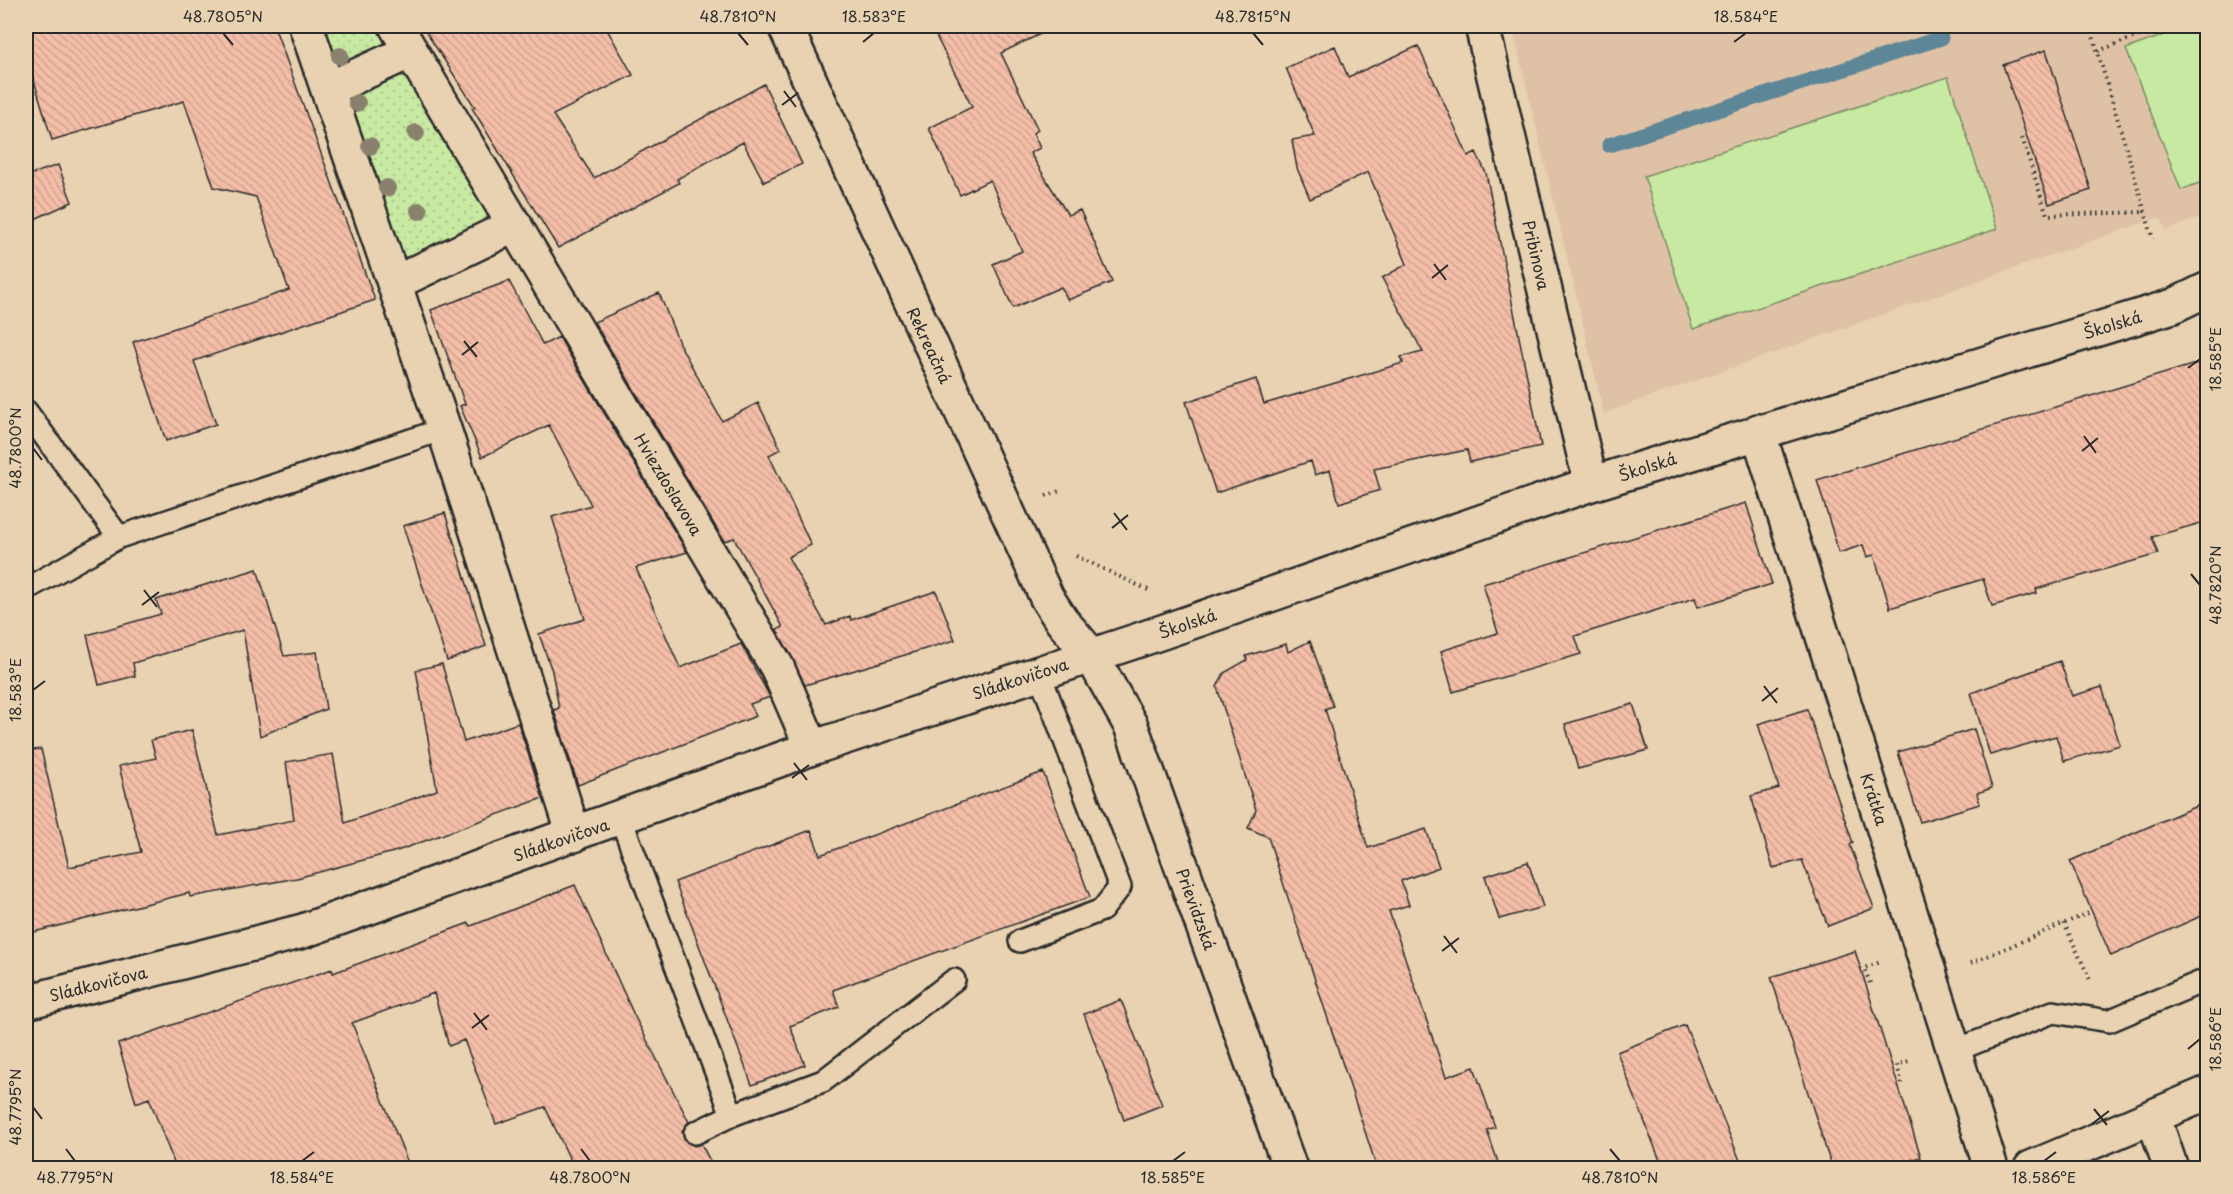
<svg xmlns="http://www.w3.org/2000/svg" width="2233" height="1194" viewBox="0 0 2233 1194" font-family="'Playpen Sans',sans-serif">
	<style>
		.built { fill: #dfc2a6 }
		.grass { fill: url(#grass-dots); stroke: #7a8a66; stroke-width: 1.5 }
		.green { fill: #c8e9a1; stroke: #7a8a66; stroke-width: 1.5 }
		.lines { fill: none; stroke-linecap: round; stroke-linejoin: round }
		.stream { stroke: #5d8797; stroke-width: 15 }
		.building { fill: url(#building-back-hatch); stroke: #2b2b2b; stroke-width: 1.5 }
		.lane-casing { stroke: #2b2b2b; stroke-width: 26 }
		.street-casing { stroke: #2b2b2b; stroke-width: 38 }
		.path { stroke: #2b2b2b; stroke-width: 4; stroke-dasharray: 1.5 4.5; stroke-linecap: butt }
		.lane { stroke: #e8d2b1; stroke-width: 21 }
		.street { stroke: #e8d2b1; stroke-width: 33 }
		.tree { fill: #89816e }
		.ticks { fill: none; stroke: #2b2b2b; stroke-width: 2 }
		.labels { text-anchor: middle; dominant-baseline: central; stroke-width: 4.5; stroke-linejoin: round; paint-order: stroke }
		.street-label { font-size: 16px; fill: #2b2b2b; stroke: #e8d2b1 }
		.neatline { fill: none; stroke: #2b2b2b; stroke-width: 2 }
		.ticks-label { font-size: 15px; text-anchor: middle; fill: #2b2b2b }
	</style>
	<defs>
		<pattern id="grass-dots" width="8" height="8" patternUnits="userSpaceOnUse" patternTransform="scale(1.5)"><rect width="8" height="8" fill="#c8e9a1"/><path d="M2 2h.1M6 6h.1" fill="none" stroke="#acc88b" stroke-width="1.8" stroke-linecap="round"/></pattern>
		<pattern id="building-back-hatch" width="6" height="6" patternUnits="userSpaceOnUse" patternTransform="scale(1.5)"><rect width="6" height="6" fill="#f3bda7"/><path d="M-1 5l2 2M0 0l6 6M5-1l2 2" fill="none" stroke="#d0a390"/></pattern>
	</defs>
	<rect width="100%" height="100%" fill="#e8d2b1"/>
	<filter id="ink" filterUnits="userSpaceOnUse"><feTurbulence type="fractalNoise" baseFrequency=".0167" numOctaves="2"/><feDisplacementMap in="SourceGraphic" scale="12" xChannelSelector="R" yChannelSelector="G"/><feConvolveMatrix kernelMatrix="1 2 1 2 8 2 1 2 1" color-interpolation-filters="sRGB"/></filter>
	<g filter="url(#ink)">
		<path class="built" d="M1512,26H2207V215L2167,230L2160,218L2148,221L1604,413Z"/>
		<path class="grass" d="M323,26H377L385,39L383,55L351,71L337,63Z
			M398,74L413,82L488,211L485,226L412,259L398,254L351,111L356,95Z"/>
		<path class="green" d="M2189,26H2207V180L2181,190L2126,49Z
			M1948,77L1997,229L1693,329L1644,176Z"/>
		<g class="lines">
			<path class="stream" d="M1609,145L1941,38"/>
		</g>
		<path class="building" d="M26,26H274L375,300L194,361L216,424L166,441L133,342L289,290L256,197L214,187L184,101L52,140L26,54Z
			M422,26H605L633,75L553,115L594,178L764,84L802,164L764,182L743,142L677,179L679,183L558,248L472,108L475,107Z
			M931,26H1057L1001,53L1038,130L1033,133L1040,148L1030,153L1068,215L1080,210L1112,282L1068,300L1061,287L1013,308L993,264L1022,251L990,180L960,195L929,128L972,107Z
			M1335,46L1348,77L1418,46L1468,156L1476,152L1486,173L1541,446L1470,462L1467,450L1374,469L1380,490L1339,503L1330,470L1315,475L1311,461L1216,493L1186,402L1256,379L1264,404L1403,363L1401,357L1423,352L1382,278L1407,264L1368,172L1310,199L1297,168L1292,140L1315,136L1286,68Z
			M2046,50L2091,190L2049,204L2003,65Z
			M58,165L72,202L26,223V176Z
			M509,281L543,345L559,337L687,552L636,568L680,668L741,644L770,697L750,704L756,716L578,785L554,710L559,708L552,671L539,634L585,619L552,517L591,505L549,425L482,457L460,406L465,404L431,310Z
			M659,293L679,343L722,421L758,403L781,449L769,455L811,545L788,557L826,625L850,616L851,620L936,591L955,640L805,685L777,630L783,627L734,538L724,541L594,322Z
			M2208,360V521L2152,537L2158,554L2036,589L2037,593L1992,606L1983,579L1890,608L1874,555L1867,557L1863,545L1839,553L1817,480Z
			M1746,503L1772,584L1698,607L1695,598L1575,636L1581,654L1453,692L1441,651L1498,633L1483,584Z
			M445,513L486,646L447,661L403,526Z
			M257,569L284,656L317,652L326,709L260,736L243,630L133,663L135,676L99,685L87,635L161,614L156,600Z
			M1310,641L1333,706L1325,709L1368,848L1426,829L1439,867L1401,881L1409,905L1389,911L1446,1077L1474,1067L1495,1127L1487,1130L1500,1168H1377L1268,837L1248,828L1256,810L1217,687L1224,673L1247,660L1246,656L1286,644L1288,652Z
			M2060,661L2072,696L2102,687L2120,745L2064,761L2056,736L1990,755L1971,693Z
			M442,664L464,742L518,723L543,798L397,851L297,878L190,897L189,893L26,934V751L41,749L69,867L141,852L119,766L156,758L151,740L192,730L218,835L294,820L286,762L333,754L345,823L437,790L416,670Z
			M1633,704L1648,750L1578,769L1565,724Z
			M1807,709L1853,843L1850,845L1874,908L1828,926L1802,860L1773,868L1751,796L1779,788L1758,724Z
			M1974,729L1992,788L1977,793L1980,804L1920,822L1898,752Z
			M1043,772L1090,897L833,990L839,1007L790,1026L805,1065L752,1085L675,882L811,830L820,855Z
			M2208,801V913L2111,956L2070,861Z
			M1528,862L1543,907L1499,919L1485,876Z
			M575,885L634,1015L689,1122L682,1132L684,1139L694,1146L701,1144L714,1168H574L545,1107L496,1124L464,1040L449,1046L434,993L352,1023L410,1168H176L149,1098L136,1103L118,1044L332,969L333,973L469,923L471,926Z
			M1855,951L1921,1157L1883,1168H1832L1771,977Z
			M1121,1000L1162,1105L1124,1120L1084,1014Z
			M1685,1025L1743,1168H1663L1617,1052Z"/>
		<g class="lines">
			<g class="lane-casing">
				<path id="lane" d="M26,411L119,537
					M26,589L119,537L444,429
					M621,819L732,1115L823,1081L954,980
					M1020,941L1102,910L1120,887L1039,672
					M1954,1051L2053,1012L2109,1021L2208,979
					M695,1133L732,1115"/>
			</g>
			<g class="street-casing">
				<path id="street" d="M306,26L444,429L574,835
					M396,26L777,667L812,748
					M785,26L1047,598L1062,621L1091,655L1131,726L1290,1168
					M1482,26L1591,484
					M328,89L411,51
					M395,283L515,225
					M1758,431L1991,1168
					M26,1002L303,931L812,748L1139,640L1591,484L2173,306L2208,289
					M2153,1116L2171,1168
					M2031,1168L2208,1093"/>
			</g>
			<path class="path" d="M2090,26L2153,239
				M2098,51L2165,26
				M2022,138L2047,215L2145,212
				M1046,496L1062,490
				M1076,556L1148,590
				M2064,923L2091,982
				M1971,963L2091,912
				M1870,983L1864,968L1881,962
				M1902,1084L1897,1065L1912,1060"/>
			<use href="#lane" class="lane"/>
			<use href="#street" class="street"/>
		</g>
		<g class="tree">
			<circle cx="340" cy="56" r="9"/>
			<circle cx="357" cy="103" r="9"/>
			<circle cx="416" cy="133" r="9"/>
			<circle cx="370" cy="146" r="9"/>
			<circle cx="387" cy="188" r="9"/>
			<circle cx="419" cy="211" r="9"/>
		</g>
	</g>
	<path class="ticks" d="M223,33L233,45M738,33L748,45M1253,33L1263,45M863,42L874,33M1734,42L1746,33M784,91L796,107M782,105L798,93M1434,264L1446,280M1432,278L1448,265M464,341L477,357M462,355L478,342M2188,368L2200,359M2084,436L2096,453M33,448L42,460M2082,451L2098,438M1114,513L1127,530M1112,528L1128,515M2191,574L2200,585M144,590L157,607M142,605L159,592M1764,686L1777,703M33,690L45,681M1762,701L1778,688M794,763L807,780M792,778L809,765M1444,936L1457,953M1442,951L1459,938M474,1013L487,1030M472,1028L489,1015M2188,1049L2200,1039M33,1107L42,1119M2094,1109L2107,1125M2092,1124L2109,1111M66,1149L75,1161M581,1149L590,1161M1610,1149L1620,1161M302,1161L314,1152M1173,1161L1185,1152M2044,1161L2056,1152"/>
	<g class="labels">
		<g class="street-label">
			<text transform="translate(1537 255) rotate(77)">Pribinova</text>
			<text transform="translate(2112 324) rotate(-17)">Školská</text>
			<text transform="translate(930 345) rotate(65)">Rekreačná</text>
			<text transform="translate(1647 466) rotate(-18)">Školská</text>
			<text transform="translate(669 484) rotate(59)">Hviezdoslavova</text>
			<text transform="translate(1187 623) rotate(-19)">Školská</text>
			<text transform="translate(1020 678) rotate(-18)">Sládkovičova</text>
			<text transform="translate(1875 799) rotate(72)">Krátka</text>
			<text transform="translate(561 839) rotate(-19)">Sládkovičova</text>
			<text transform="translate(1197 909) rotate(70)">Prievidzská</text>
			<text transform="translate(98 983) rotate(-14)">Sládkovičova</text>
		</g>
	</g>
	<rect width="2233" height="1194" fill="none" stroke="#e8d2b1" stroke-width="66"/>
	<rect x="33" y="33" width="2167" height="1128" class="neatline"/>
	<g class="ticks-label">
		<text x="223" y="22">48.7805°N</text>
		<text x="738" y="22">48.7810°N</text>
		<text x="874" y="22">18.583°E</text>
		<text x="1253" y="22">48.7815°N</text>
		<text x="1746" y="22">18.584°E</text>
		<text transform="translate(2216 359) rotate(-90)" y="5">18.585°E</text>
		<text transform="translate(16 448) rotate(-90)" y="5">48.7800°N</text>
		<text transform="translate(2216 585) rotate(-90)" y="5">48.7820°N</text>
		<text transform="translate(16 690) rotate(-90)" y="5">18.583°E</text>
		<text transform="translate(2216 1039) rotate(-90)" y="5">18.586°E</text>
		<text transform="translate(16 1107) rotate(-90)" y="5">48.7795°N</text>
		<text x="75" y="1183">48.7795°N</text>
		<text x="302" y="1183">18.584°E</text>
		<text x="590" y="1183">48.7800°N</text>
		<text x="1173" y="1183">18.585°E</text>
		<text x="1620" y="1183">48.7810°N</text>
		<text x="2044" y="1183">18.586°E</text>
	</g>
</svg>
